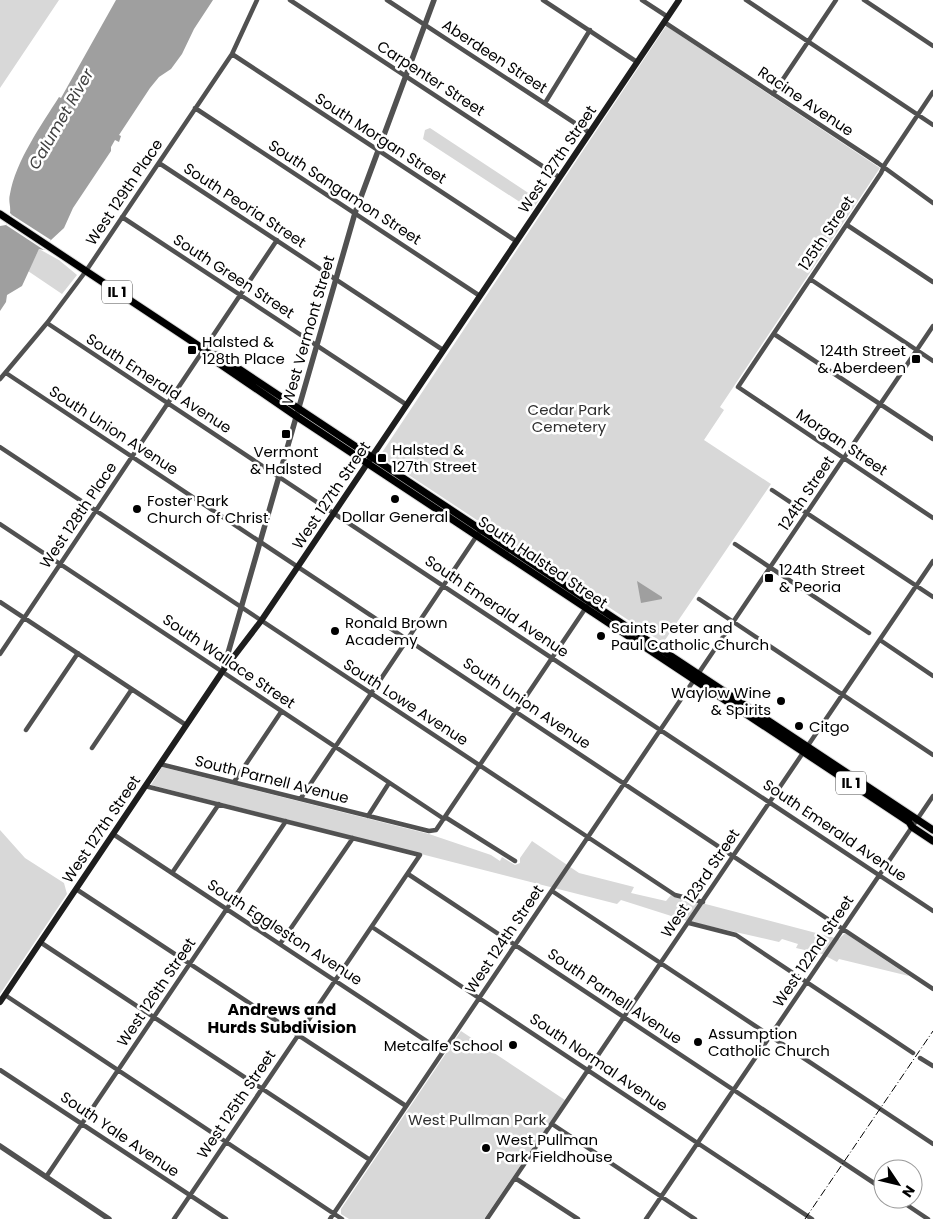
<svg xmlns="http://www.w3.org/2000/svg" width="933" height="1219" viewBox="0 0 933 1219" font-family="Poppins,sans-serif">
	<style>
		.green { fill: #d8d8d8 }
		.water { fill: #9f9f9f }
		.pier { fill: #fff }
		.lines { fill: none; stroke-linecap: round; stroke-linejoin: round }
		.primary-casing { stroke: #dbdbdb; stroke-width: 9 }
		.minor { stroke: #515151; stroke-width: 4.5 }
		.tertiary { stroke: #515151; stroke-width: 5.5 }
		.secondary { stroke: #1e1e1e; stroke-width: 6 }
		.primary { stroke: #000; stroke-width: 7 }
		.rail { stroke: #000; stroke-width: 1; stroke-dasharray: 8 2.5 1 2.5; stroke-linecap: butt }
		.poi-dot { fill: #000; stroke: #fff; stroke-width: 2 }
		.labels { text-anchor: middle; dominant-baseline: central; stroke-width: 5; stroke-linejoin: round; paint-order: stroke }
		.shield { fill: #fff; stroke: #4c4c4c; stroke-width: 1 }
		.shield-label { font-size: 14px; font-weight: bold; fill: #000 }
		.street-label { font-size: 15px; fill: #000; stroke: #fff }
		.poi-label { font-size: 15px; fill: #000; stroke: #fff; text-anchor: start }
		.park-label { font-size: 15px; fill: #2f2f2f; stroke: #fff }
		.water-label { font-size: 16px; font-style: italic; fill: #404040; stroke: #fff }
		.neighbourhood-label { font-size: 16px; font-weight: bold; fill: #000; stroke: #fff }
	</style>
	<rect width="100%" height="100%" fill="#fff"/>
	<path class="green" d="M0,0H59L0,88Z
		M666,26L880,168L720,407L724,410L704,440L771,484L663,643L386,460L381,454Z
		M430,128L539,200L532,210L423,139L425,130Z
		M39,249L59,260L77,275L62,294L28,271Z
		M162,767L429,834L491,855L500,861L502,857L515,865L520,863V858L532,841L579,873L634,887L631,893L666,901L671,895L839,939L845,933L909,976L839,959L837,962L822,954L796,948L798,944L782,939L779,942L687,921L621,900L617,904L151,785Z
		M0,830L25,858L64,883L67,894L0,994Z
		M461,1031L565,1100L484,1219H349L341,1214V1209Z"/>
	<path class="water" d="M116,0H213L194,29L182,54L171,69L159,77L150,88L119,135L121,136L119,142L115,140L111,147V151L73,208L64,228L51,240L44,250L39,249L22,286L7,295L6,302L0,311V226L6,225L12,215L10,213C11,206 8,201 10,194C15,162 42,124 59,97L61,98Z
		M637,581L662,597V599L641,603Z"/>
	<path class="pier" d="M12,215L51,240L44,250L6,225Z"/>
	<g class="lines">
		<g class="primary-casing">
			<path id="primary" d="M0,214L208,352L214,360L296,416L909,822L912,827L933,841
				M213,355H218L933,830"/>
		</g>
		<path class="minor" d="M290,0L559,177
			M387,0L590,133
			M543,0L637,62
			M642,0L668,17
			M746,0L933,125
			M864,0L933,46
			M664,22L878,163L933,203
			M232,54L516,241
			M933,92L885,164L881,173L738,387L933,518
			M773,94L836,0
			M545,103L590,30
			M195,108L480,296
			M159,163L443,350
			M122,217L407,405
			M847,225L933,282
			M810,279L933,361
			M47,323L933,911
			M774,334L933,439
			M6,373L933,989
			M0,379L47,323L86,271L232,54L257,0
			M0,447L675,895L703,902
			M772,490L933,597
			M0,524L444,819
			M735,544L869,633
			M699,599L933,755
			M0,602L186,725
			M880,640L933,676
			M0,654L277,240
			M26,730L78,653
			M92,748L132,689
			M160,764L429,831L436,830L587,606
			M234,782L281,712
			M145,786L420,855L174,1219
			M301,798L482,528
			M368,816L389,783
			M445,817L515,861
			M113,834L443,1052
			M172,873L219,804
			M408,874L883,1189
			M76,889L406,1106
			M552,891L933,1144
			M689,923L736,935L913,1053
			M372,927L812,1219
			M40,942L370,1160
			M280,944L353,838
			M5,995L342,1219
			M920,1058L933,1066
			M0,1070L226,1219
			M552,1124L695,1219
			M46,1177L286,821
			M515,1178L578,1219
			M898,1199L928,1219
			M330,1219L933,326
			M487,1219L933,561
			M646,1219L933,796"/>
		<path class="tertiary" d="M224,667L355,213L434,0
			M0,1146L109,1219"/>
		<path class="secondary" d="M0,1002L222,672L261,621L301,562L679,0"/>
		<use href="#primary" class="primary"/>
		<path class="rail" d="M805,1219L933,1031"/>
	</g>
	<g class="poi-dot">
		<rect x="187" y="345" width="10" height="10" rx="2.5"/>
		<rect x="911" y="354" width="10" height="10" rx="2.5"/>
		<rect x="281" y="429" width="10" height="10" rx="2.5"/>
		<rect x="377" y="453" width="10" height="10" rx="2.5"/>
		<circle cx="395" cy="499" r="5"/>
		<circle cx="137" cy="509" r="5"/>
		<rect x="764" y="573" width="10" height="10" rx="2.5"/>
		<circle cx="335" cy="631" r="5"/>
		<circle cx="601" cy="636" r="5"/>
		<circle cx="781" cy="701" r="5"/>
		<circle cx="799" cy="726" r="5"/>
		<circle cx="698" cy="1042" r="5"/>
		<circle cx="513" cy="1045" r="5"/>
		<circle cx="486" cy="1148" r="5"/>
	</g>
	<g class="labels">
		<g class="shield">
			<rect x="102" y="280.5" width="30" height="23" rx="4"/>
			<rect x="836" y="771.5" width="30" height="23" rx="4"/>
		</g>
		<g class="shield-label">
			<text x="117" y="292">IL 1</text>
			<text x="851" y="783">IL 1</text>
		</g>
		<g class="street-label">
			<text transform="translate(495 56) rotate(33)">Aberdeen Street</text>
			<text transform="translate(431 78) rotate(33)">Carpenter Street</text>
			<text transform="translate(806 101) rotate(34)">Racine Avenue</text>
			<text transform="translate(381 138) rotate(33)">South Morgan Street</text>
			<text transform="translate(557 159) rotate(-56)">West 127th Street</text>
			<text transform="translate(124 192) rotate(-56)">West 129th Place</text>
			<text transform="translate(345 192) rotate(33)">South Sangamon Street</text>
			<text transform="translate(245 205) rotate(33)">South Peoria Street</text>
			<text transform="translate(826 233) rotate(-56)">125th Street</text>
			<text transform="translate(234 276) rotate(33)">South Green Street</text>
			<text transform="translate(308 330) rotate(-74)">West Vermont Street</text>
			<text transform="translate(159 383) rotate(33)">South Emerald Avenue</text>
			<text transform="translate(114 430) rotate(33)">South Union Avenue</text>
			<text transform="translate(842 442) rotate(34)">Morgan Street</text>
			<text transform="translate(806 493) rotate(-56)">124th Street</text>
			<text transform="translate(331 495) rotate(-56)">West 127th Street</text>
			<text transform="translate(78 515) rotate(-56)">West 128th Place</text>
			<text transform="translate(543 562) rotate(34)">South Halsted Street</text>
			<text transform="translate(497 606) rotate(34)">South Emerald Avenue</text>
			<text transform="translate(229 661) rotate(34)">South Wallace Street</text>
			<text transform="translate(406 702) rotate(33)">South Lowe Avenue</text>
			<text transform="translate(527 703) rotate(34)">South Union Avenue</text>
			<text transform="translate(272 779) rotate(14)">South Parnell Avenue</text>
			<text transform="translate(101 829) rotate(-56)">West 127th Street</text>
			<text transform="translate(835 830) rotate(34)">South Emerald Avenue</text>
			<text transform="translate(700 883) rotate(-56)">West 123rd Street</text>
			<text transform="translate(285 932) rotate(33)">South Eggleston Avenue</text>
			<text transform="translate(504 939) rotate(-56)">West 124th Street</text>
			<text transform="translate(813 951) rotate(-56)">West 122nd Street</text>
			<text transform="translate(156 992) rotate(-56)">West 126th Street</text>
			<text transform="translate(615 996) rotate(34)">South Parnell Avenue</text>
			<text transform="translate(599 1062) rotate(34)">South Normal Avenue</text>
			<text transform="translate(236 1104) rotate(-56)">West 125th Street</text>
			<text transform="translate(120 1134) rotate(34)">South Yale Avenue</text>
		</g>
		<g class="poi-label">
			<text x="202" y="341">Halsted &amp;<tspan x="202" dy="17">128th Place</tspan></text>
			<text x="906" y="350" text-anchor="end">124th Street<tspan x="906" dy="17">&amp; Aberdeen</tspan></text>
			<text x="392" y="449">Halsted &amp;<tspan x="392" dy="17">127th Street</tspan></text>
			<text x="286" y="451" text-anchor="middle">Vermont<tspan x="286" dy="17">&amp; Halsted</tspan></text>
			<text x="147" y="500">Foster Park<tspan x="147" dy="17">Church of Christ</tspan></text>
			<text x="395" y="516" text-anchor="middle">Dollar General</text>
			<text x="779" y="569">124th Street<tspan x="779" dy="17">&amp; Peoria</tspan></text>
			<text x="345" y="622">Ronald Brown<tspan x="345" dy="17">Academy</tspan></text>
			<text x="611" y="627">Saints Peter and<tspan x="611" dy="17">Paul Catholic Church</tspan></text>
			<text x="771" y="692" text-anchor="end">Waylow Wine<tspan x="771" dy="17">&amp; Spirits</tspan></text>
			<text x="809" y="726">Citgo</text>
			<text x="708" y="1033">Assumption<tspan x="708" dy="17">Catholic Church</tspan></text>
			<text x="503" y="1045" text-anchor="end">Metcalfe School</text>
			<text x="496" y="1139">West Pullman<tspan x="496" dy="17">Park Fieldhouse</tspan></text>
		</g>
		<g class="park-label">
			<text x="569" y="409">Cedar Park<tspan x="569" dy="17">Cemetery</tspan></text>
			<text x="477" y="1119">West Pullman Park</text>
		</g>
		<g class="water-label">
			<text transform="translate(61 119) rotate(-60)">Calumet River</text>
		</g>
		<g class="neighbourhood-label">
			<text x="282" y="1009">Andrews and<tspan x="282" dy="18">Hurds Subdivision</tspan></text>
		</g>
	</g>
	<g transform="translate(898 1184) rotate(125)"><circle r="24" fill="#ffffff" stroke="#999999"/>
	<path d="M0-4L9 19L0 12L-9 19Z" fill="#000000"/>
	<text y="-8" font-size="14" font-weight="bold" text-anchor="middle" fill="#000000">N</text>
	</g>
</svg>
